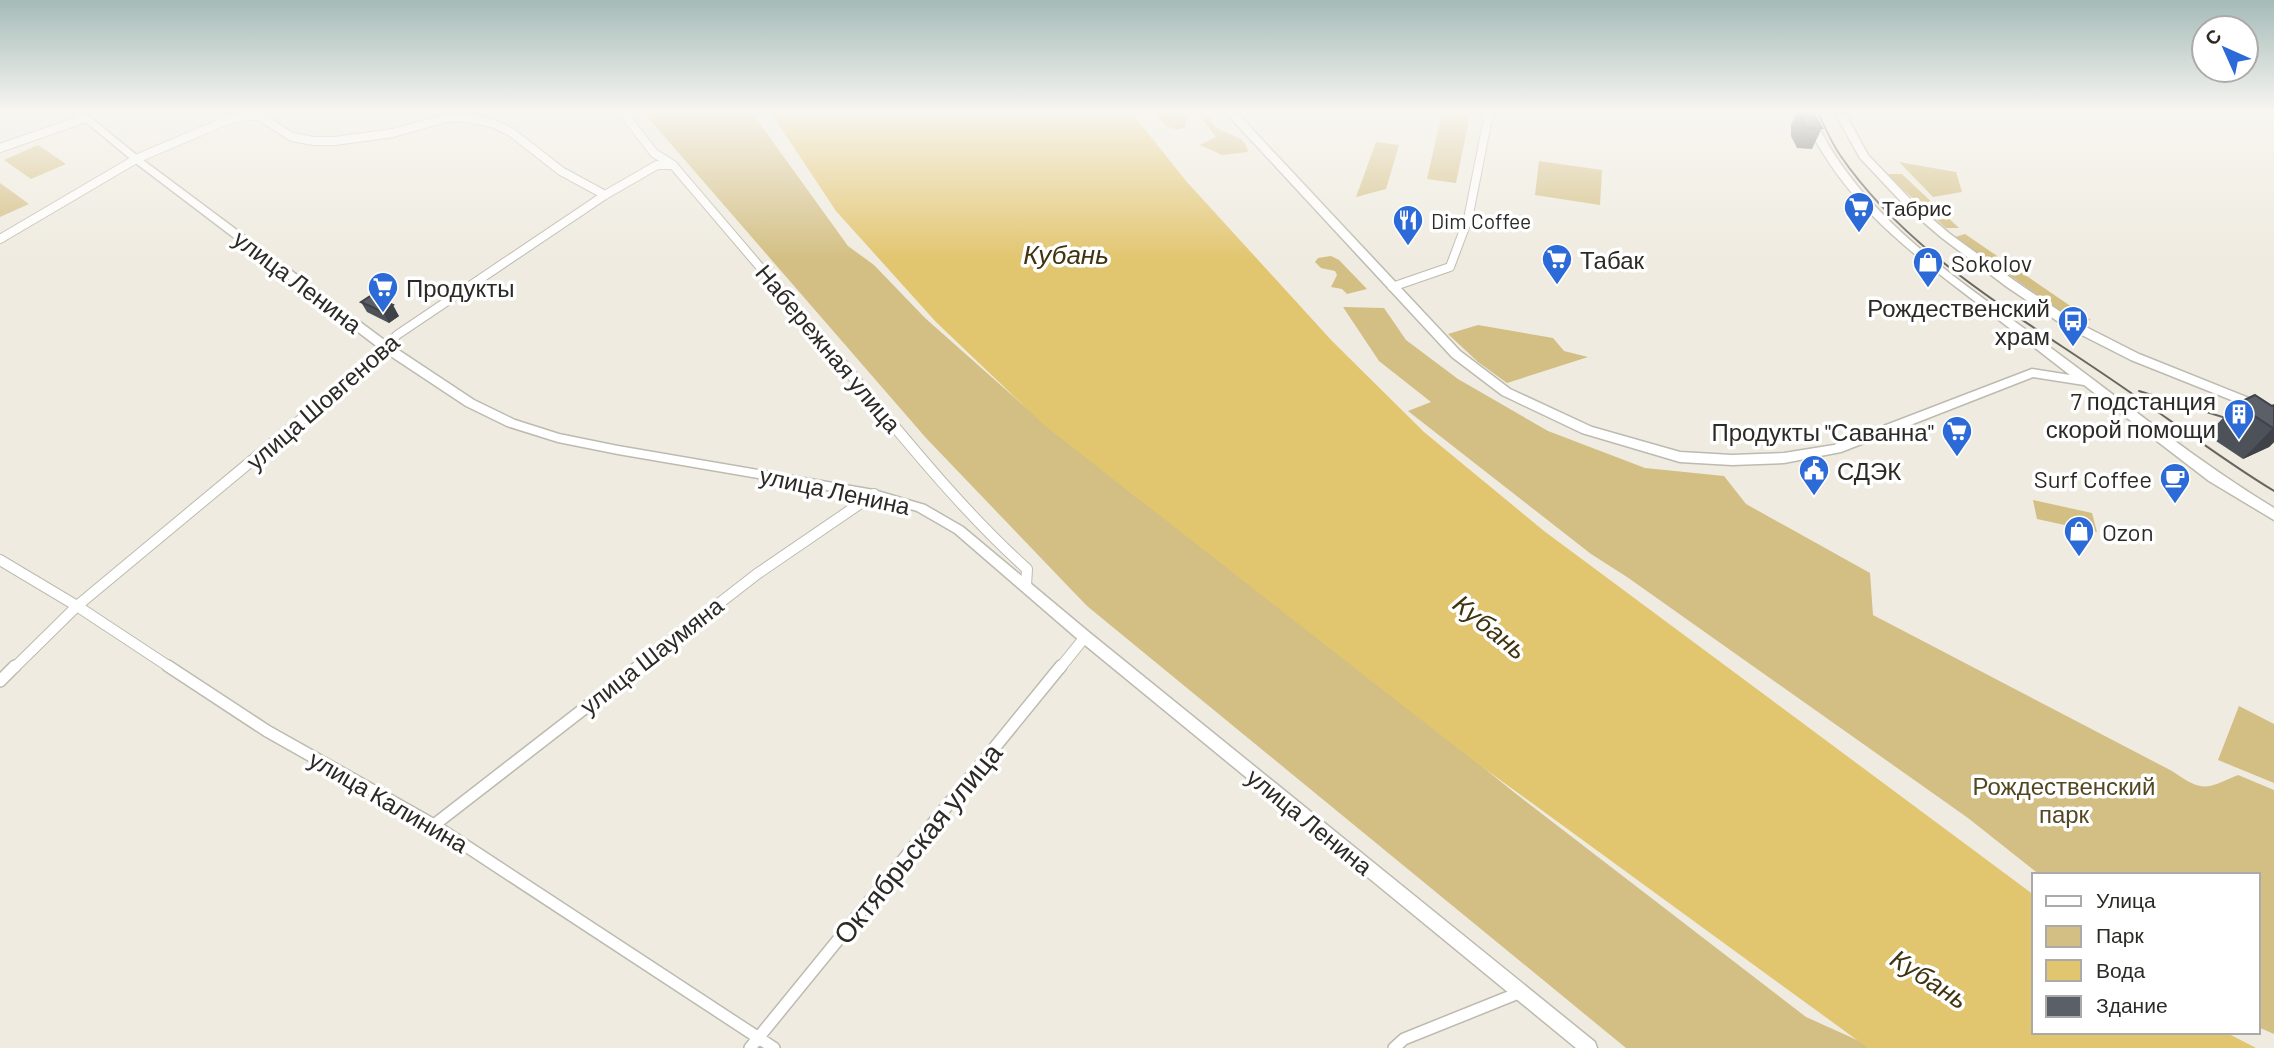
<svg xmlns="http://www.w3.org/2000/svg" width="2274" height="1048" viewBox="0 0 2274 1048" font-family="Barlow,sans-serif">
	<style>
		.green { fill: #d3bf83 }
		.water { fill: #e2c56f }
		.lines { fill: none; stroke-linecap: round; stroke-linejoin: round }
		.minor-far2-casing { stroke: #bdbaaf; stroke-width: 10 }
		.minor-far1-casing { stroke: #bdbaaf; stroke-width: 12 }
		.minor-casing { stroke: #bdbaaf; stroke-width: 14 }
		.tertiary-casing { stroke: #bdbaaf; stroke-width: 3 }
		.secondary-casing { stroke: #bdbaaf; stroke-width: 3 }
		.minor-far2 { stroke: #fff; stroke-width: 8 }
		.minor-far1 { stroke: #fff; stroke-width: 10 }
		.minor { stroke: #fff; stroke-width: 11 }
		.tertiary { fill: #fff; fill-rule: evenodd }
		.secondary { fill: #fff; fill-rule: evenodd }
		.tram { stroke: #696660; stroke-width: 2 }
		.wall { fill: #4d5259 }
		.shaded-wall { fill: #3f4249 }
		.building { fill: #5a5f68; stroke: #3f4249; stroke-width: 2 }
		.labels { text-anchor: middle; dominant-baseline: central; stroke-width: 7; stroke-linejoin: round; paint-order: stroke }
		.far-poi-label { font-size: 21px; fill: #2c2a26; stroke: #fff; text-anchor: start }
		.poi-label { font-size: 24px; fill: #2c2a26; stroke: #fff; text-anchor: start }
		.street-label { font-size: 24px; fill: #2c2a26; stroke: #fff }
		.park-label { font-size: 24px; fill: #534722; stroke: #fff }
		.water-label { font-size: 26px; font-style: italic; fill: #40340e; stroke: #fff }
		.near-street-label { font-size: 28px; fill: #2c2a26; stroke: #fff }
	</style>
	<rect width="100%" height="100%" fill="#efebe0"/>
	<path class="green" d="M644,113H752L848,246L874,265L925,318L1022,404L1135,496L1220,556L1515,793L1806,1017L1866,1044L1884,1048H1626L1087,606L926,438Z
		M1155,113H1203L1208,115C1210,118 1211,122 1213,124C1223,137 1245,132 1248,152L1222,155L1200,145L1216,137L1199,115H1187L1185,127C1173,134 1162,123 1155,113Z
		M1442,113L1470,115L1456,183L1427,179Z
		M1376,142L1399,145L1386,189L1356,197Z
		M38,145L66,164L31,179L4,160Z
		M1539,161L1602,170L1600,205L1535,195Z
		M1899,162L1956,172L1962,192L1933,197Z
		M1886,174H1902L1959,228H1946Z
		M0,183L29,204L0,217Z
		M1965,234L2091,320L2078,323L1955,237Z
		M1331,256L1339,260L1367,289L1347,294L1342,289L1331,287L1337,275L1335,271L1321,268L1315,262L1318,258Z
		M1343,307L1384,308L1406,340L1458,379L1548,431L1645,468L1724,476L1746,504L1870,573L1873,615L2172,771C2203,792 2204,790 2238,775L2274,790V1034L2258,1027V875H2040L1968,818L1627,577L1591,554L1408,411L1431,402L1379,361Z
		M1478,325L1553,338L1564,351L1588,357L1507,383L1478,362L1448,334Z
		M2033,500L2092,513L2097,532L2037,519Z
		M2239,706L2274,724V783L2218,760Z"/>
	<path class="water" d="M771,113H1132L1186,181L1332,341L1424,432L1544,531L2034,895V1032H2225L2256,1048H1868L1470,758L1044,425L936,322L836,211Z"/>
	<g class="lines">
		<g class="minor-far2-casing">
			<path id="minor-far2" d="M623,113L654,153L673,165L840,361
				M2272,113L2274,117
				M0,148L86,118
				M0,239L136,159L225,121L252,115L261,117L292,137L314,141H335L393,133L446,118L461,117L492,123L511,132L561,171L605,195
				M1392,287L1450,267L1468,219L1489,113
				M371,361L397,335L605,195L657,165H673"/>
		</g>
		<g class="minor-far1-casing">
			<path id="minor-far1" d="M838,359C899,431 957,506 1027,569L1026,586
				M0,560L77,606L171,668
				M14,668L77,606L374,359
				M636,668L757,574L874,494
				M1060,668L1085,637"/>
		</g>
		<g class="minor-casing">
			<path id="minor" d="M168,666L267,731L434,825L774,1048
				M0,681L15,666
				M434,825L639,666
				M750,1048L1061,666
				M1394,1048L1404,1039L1521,992"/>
		</g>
		<g class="tertiary-casing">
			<path id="tertiary" d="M75,113H85L139,157L391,345L474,400L515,420L559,434L618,446L874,490L925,505L963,527L1090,633L1595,1042L1597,1048H1576L1080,641L955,533L917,511L874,498L618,454L558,442L507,426L466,406L383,351L133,161Z"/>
		</g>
		<g class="secondary-casing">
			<path id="secondary" d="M1226,113H1237L1460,351L1510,389L1592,427L1680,452L1732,455L1784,453L1834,445L2032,369L2070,375C2034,347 1999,320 1964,293C1898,243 1836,192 1802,113H1812C1859,221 1972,288 2063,357C2133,409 2200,463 2274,508V520L2209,481L2084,385L2033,377L1841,452L1784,463L1732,465L1680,462L1582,433L1502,395L1452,357Z
				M1835,113H1845L1868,155L1916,205L1950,234L2015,281L2074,321L2139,354L2274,408V417L2131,360L2066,327L2007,287L1942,238L1908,209L1860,158Z"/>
		</g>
		<use href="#minor-far2" class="minor-far2"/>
		<use href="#minor-far1" class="minor-far1"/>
		<use href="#minor" class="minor"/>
		<use href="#tertiary" class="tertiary"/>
		<use href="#secondary" class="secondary"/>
		<path class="tram" d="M1818,113C1825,127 1831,142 1840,155C1909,256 2023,318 2121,386C2172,421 2221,459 2274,491
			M2139,391L2274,433"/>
	</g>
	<path class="wall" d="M1796,113H1813L1822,128L1812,149L1797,148L1791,136V125Z
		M361,302L399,316L389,323L367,312Z
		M2236,404L2272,406L2274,405V442L2269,447L2243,459L2207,435Z"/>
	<path class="shaded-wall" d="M393,305L399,316L389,323L383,312Z
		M2273,428H2274V442L2269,447L2243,459Z"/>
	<path class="building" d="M1800,113H1813L1822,128H1806L1800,116Z
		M372,295L393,305L383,312L361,302Z
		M2255,395L2272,406L2274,405V428H2273L2236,404Z"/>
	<linearGradient id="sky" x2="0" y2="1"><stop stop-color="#a5bbb8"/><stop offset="0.43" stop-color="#f8f6f1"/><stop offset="1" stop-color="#f8f6f1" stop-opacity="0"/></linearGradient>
	<rect width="2274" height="260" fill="url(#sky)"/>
	<defs>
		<g id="supermarket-pin" transform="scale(1.575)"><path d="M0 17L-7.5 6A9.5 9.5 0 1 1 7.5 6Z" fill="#2b6ad7" stroke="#fff"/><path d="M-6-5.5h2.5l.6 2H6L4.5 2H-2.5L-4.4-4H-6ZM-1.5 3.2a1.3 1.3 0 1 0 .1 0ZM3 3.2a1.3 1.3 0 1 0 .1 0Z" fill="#fff"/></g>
		<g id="restaurant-pin" transform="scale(1.575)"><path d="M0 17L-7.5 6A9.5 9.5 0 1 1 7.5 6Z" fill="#2b6ad7" stroke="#fff"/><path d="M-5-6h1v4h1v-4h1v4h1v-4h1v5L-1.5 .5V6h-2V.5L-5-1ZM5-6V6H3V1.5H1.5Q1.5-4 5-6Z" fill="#fff"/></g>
		<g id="shop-pin" transform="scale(1.575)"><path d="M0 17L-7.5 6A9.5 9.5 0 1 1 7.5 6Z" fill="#2b6ad7" stroke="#fff"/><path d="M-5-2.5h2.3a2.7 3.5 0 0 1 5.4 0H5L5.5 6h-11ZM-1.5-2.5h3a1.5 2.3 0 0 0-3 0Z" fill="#fff"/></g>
		<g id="bus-pin" transform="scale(1.575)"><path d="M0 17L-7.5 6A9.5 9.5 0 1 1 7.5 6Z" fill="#2b6ad7" stroke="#fff"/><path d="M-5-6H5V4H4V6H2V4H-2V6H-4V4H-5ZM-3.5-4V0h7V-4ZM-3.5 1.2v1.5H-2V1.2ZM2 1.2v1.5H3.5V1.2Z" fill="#fff"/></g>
		<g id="building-pin" transform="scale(1.575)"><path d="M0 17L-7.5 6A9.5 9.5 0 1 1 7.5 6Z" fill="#2b6ad7" stroke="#fff"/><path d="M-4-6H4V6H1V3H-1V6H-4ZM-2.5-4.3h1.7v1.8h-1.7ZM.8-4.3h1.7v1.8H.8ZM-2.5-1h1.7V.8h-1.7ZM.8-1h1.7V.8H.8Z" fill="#fff"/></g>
		<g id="civic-pin" transform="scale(1.575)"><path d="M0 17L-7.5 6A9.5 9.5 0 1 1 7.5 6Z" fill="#2b6ad7" stroke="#fff"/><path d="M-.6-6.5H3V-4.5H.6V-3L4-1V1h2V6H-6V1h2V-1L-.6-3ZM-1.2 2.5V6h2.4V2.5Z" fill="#fff"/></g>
		<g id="cafe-pin" transform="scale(1.575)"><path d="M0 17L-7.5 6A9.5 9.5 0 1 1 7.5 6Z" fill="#2b6ad7" stroke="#fff"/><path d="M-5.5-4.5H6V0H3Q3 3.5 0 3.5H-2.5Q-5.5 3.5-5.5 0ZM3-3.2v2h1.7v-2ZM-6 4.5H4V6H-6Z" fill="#fff"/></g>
	</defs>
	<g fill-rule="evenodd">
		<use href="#supermarket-pin" x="1859" y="207"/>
		<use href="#restaurant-pin" x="1408" y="220"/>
		<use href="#supermarket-pin" x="1557" y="259"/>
		<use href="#shop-pin" x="1928" y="262"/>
		<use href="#supermarket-pin" x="383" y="287"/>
		<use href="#bus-pin" x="2073" y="321"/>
		<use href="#building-pin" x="2239" y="414"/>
		<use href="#supermarket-pin" x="1957" y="431"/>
		<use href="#civic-pin" x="1814" y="470"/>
		<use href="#cafe-pin" x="2175" y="478"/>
		<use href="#shop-pin" x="2079" y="531"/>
	</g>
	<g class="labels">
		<g class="far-poi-label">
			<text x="1882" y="207">Табрис</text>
			<text x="1431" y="220">Dim Coffee</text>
		</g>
		<g class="poi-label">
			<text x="1580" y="259">Табак</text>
			<text x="1951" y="262">Sokolov</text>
			<text x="406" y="287">Продукты</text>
			<text x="2050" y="307" text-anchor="end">Рождественский<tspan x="2050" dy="28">храм</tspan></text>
			<text x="2216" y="400" text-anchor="end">7 подстанция<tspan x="2216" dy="28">скорой помощи</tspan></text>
			<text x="1934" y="431" text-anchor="end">Продукты "Саванна"</text>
			<text x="1837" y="470">СДЭК</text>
			<text x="2152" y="478" text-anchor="end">Surf Coffee</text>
			<text x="2102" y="531">Ozon</text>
		</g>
		<g class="street-label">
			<text transform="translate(298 281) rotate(37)">улица Ленина</text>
			<text transform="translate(829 348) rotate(50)">Набережная улица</text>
			<text transform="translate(322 401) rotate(-41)">улица Шовгенова</text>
			<text transform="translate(835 490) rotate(12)">улица Ленина</text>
			<text transform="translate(651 655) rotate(-38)">улица Шаумяна</text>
			<text transform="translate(389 801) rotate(30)">улица Калинина</text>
			<text transform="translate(1310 821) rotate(39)">улица Ленина</text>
		</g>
		<g class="park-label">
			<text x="2064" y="785">Рождественский<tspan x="2064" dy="28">парк</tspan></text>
		</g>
		<g class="water-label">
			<text x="1066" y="253">Кубань</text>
			<text transform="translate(1491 626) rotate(39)">Кубань</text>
			<text transform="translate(1930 978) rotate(33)">Кубань</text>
		</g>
		<g class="near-street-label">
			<text transform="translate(917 843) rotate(-51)">Октябрьская улица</text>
		</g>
	</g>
	<rect x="2032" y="873" width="228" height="161" fill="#ffffff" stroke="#abaaa8" stroke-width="2"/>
	<rect x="2046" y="896" width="35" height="10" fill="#ffffff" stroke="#abaaa8" stroke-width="2"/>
	<text x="2096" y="908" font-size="21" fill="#2c2a26">Улица</text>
	<rect x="2046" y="926" width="35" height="21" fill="#d3bf83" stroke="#abaaa8" stroke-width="2"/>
	<text x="2096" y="943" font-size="21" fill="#2c2a26">Парк</text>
	<rect x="2046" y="960" width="35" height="21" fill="#e2c56f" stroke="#abaaa8" stroke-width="2"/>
	<text x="2096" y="978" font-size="21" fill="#2c2a26">Вода</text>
	<rect x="2046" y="996" width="35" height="21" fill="#5a5f68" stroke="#abaaa8" stroke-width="2"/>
	<text x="2096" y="1013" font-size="21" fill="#2c2a26">Здание</text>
	<g transform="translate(2225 49) rotate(315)"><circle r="33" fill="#ffffff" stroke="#abaaa8" stroke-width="2"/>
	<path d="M0-5L12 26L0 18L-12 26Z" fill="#2b6ad7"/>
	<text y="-10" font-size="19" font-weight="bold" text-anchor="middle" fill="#2c2a26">С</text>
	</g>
</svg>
